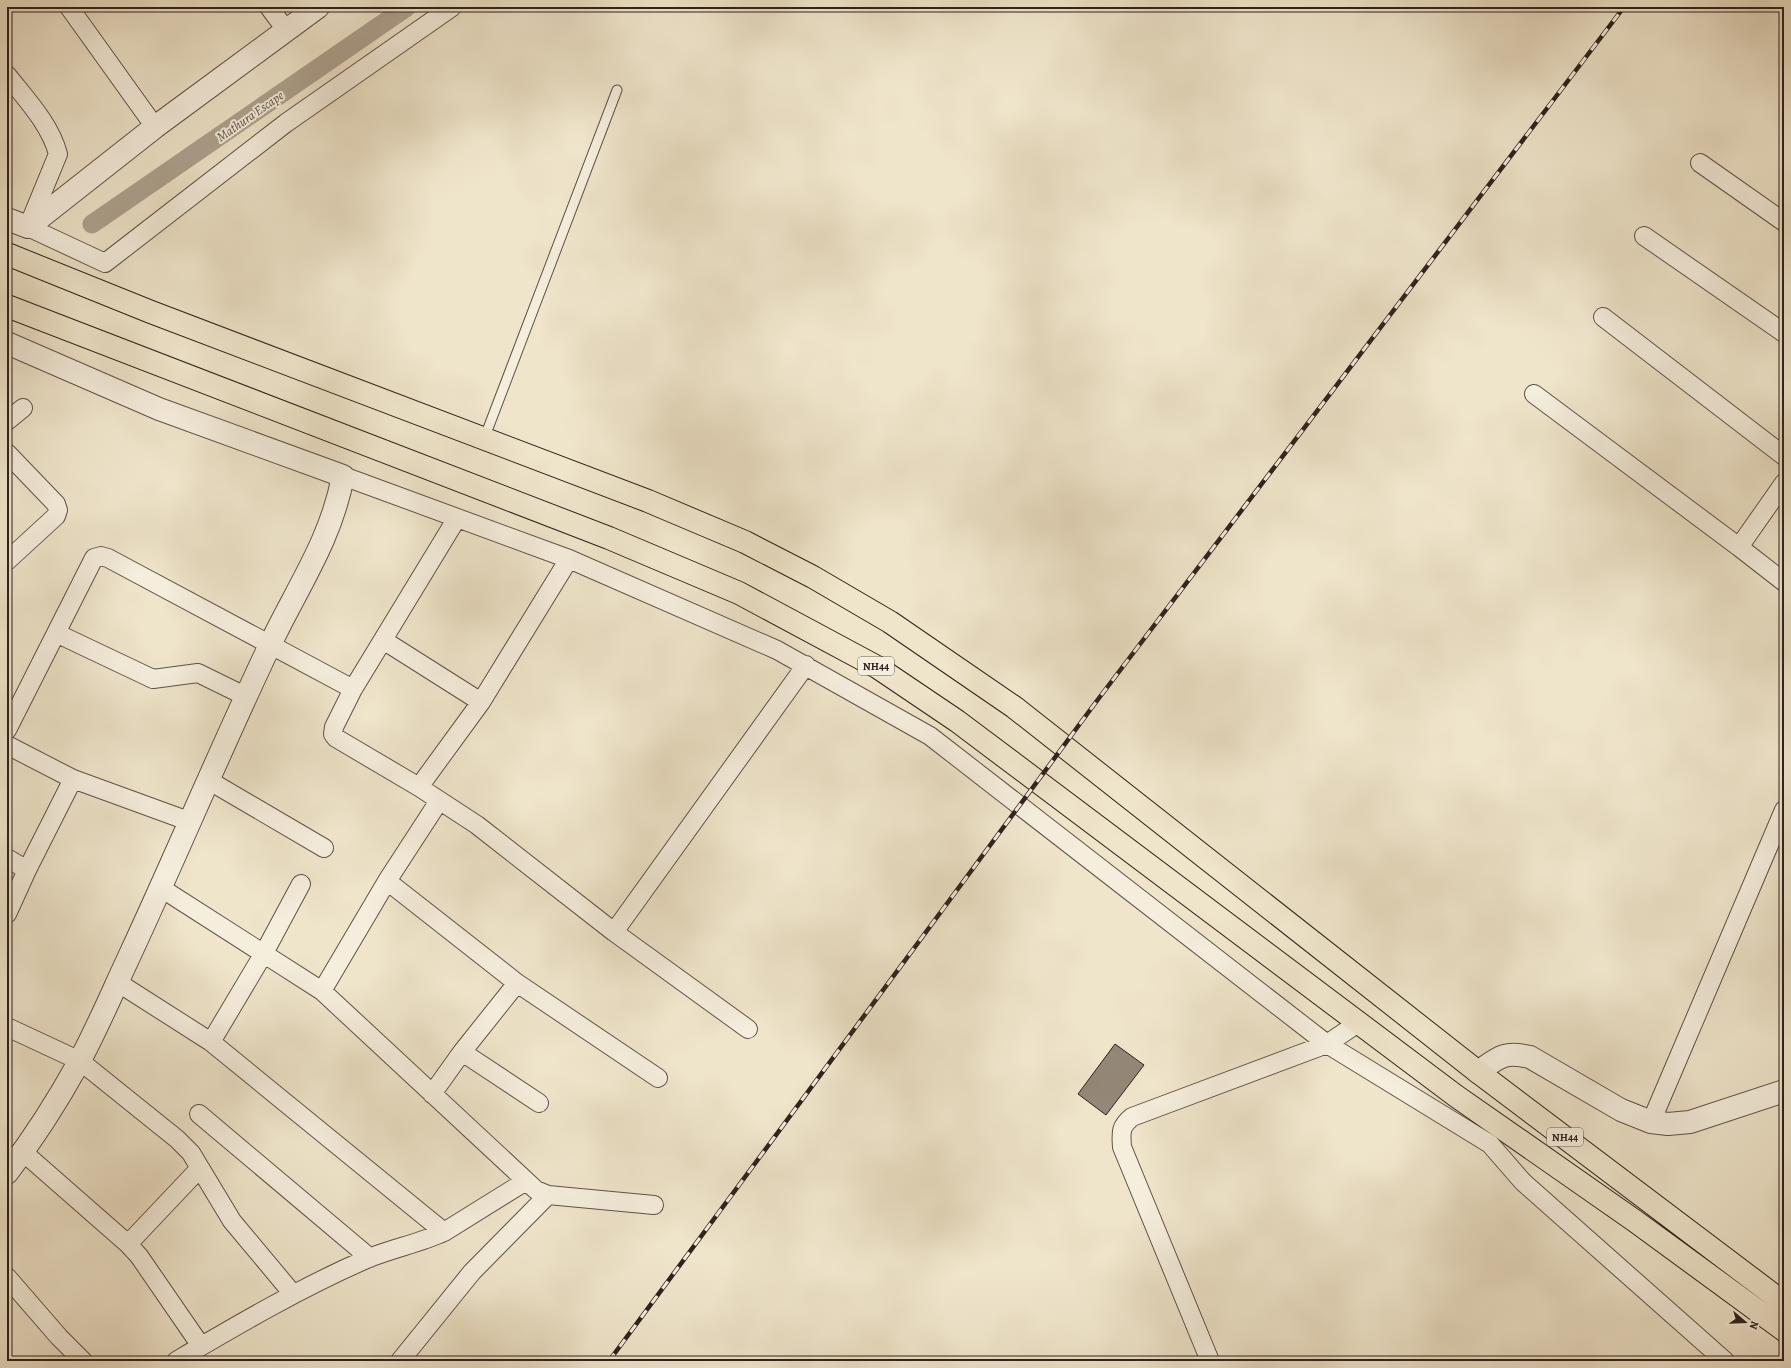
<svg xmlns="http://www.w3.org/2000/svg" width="1791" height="1368" viewBox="0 0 1791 1368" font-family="Alegreya,serif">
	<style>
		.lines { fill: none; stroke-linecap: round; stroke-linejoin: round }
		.canal { stroke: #aea290; stroke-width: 19 }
		.building { fill: #938777; stroke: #2f211c }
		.service-casing { stroke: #5f5248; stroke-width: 11 }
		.minor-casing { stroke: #5f5248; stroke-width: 20 }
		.tertiary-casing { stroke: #5f5248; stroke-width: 24 }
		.trunk-casing { stroke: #2f211c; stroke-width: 24 }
		.service { stroke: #f5eedd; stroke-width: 9 }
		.minor { stroke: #f5eedd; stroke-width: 18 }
		.tertiary { stroke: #f5eedd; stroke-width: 22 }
		.trunk { stroke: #efe5cb; stroke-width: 22 }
		.rail-casing { stroke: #2f211c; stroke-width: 4.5 }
		.rail { stroke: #f5eedd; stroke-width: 3; stroke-dasharray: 9; stroke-linecap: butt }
		.labels { text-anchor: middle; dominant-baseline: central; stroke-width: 4; stroke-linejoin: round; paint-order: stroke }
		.shield { fill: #f5eedd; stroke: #6a5e56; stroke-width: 1 }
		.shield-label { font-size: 11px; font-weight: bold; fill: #2f211c }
		.water-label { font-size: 13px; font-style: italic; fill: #5b4e45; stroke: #f5eedd }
	</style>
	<rect width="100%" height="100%" fill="#efe5cb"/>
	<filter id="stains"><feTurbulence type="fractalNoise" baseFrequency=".005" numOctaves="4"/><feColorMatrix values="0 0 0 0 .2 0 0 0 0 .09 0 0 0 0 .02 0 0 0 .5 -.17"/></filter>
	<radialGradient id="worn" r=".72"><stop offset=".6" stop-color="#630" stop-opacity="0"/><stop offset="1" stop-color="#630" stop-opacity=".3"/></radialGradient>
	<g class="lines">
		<path class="canal" d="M92,224L407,7"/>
	</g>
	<path class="building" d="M1115,1044L1144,1065L1106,1115L1078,1094Z"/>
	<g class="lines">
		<g class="service-casing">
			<path id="service" d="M484,439L617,90"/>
		</g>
		<g class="minor-casing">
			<path id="minor" d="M69,7L155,127
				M269,7L286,30
				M7,75C26,99 50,124 58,154L28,227L105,263L286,123L452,7
				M1700,163L1784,222
				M1644,236L1784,333
				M1603,317L1784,456
				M1534,394L1739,547
				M7,421L23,408
				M7,453L56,504L58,510L56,516L7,561
				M343,476L569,559L777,650L930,736L1327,1044L1490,1144L1523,1182L1725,1361
				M1784,483L1739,547L1784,582
				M457,518L353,689L334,727L333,734L336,738L419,787L477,825L614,932L748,1029
				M56,633L153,679L198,673L247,697
				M383,640L481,702
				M7,730L94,558L101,556L108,558L353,689
				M7,745L73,779L191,822
				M208,780L324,848
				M419,787L481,702L569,559
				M7,858L27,870
				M387,881L517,983L658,1078
				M161,888L322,991L536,1190L548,1195L654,1205
				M7,914L27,870L73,779
				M614,932L806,665
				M117,982L211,1042L444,1232
				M322,991L387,881L439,801
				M7,1027L80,1061L177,1139L191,1153L232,1221L293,1294
				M211,1042L264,953L301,884
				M462,1052L539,1103
				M432,1094L462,1052L517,983
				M199,1114L370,1258
				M1651,1122L1784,810
				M23,1152L128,1244L139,1256L201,1346
				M128,1244L199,1169
				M7,1277L59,1337L83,1361
				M176,1361C239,1324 302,1287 369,1258C394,1248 420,1243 444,1232L526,1181
				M400,1361L472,1272L548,1195
				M1210,1361L1122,1147C1121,1132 1120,1127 1132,1117L1327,1044L1358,1023"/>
		</g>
		<g class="tertiary-casing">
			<path id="tertiary" d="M7,219L28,227L155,127L318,7
				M7,343L159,409L343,476C331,541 296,589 269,647C220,750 176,856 128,959C112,993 97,1029 79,1062C58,1100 34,1138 7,1173
				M1478,1072C1499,1057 1504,1051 1530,1057L1621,1110L1651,1122L1668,1124L1690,1122L1784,1091"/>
		</g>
		<g class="trunk-casing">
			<path id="trunk" d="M7,254L151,312L648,501L745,542L813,577L890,622L1014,707L1478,1072L1784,1303
				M7,306L609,538L739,593L877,667L957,721L1456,1096L1635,1221L1784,1330"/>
		</g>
		<use href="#service" class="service"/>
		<use href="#minor" class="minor"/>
		<use href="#tertiary" class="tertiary"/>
		<use href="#trunk" class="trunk"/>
		<g class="rail-casing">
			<path id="rail" d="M609,1361L1096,702L1624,7"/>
		</g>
		<use href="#rail" class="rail"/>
	</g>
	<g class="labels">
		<g class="shield">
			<rect x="858" y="657" width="36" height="18" rx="3"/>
			<rect x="1547" y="1128" width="36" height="18" rx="3"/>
		</g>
		<g class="shield-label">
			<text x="876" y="666">NH44</text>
			<text x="1565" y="1137">NH44</text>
		</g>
		<g class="water-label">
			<text transform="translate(250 116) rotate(-35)">Mathura Escape</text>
		</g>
	</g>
	<rect width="1791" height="1368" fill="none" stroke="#efe5cb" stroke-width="24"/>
	<rect x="8" y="8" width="1775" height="1352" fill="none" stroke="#2f211c" stroke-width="2"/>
	<rect x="12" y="12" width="1767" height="1344" fill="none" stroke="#2f211c"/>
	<g transform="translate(1745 1322) rotate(109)" stroke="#f5eedd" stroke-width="3" paint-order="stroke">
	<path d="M0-3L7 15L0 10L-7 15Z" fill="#2f211c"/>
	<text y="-6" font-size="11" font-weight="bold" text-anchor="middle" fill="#2f211c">N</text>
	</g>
	<rect width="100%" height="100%" filter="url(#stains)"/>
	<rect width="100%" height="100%" fill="url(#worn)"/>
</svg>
